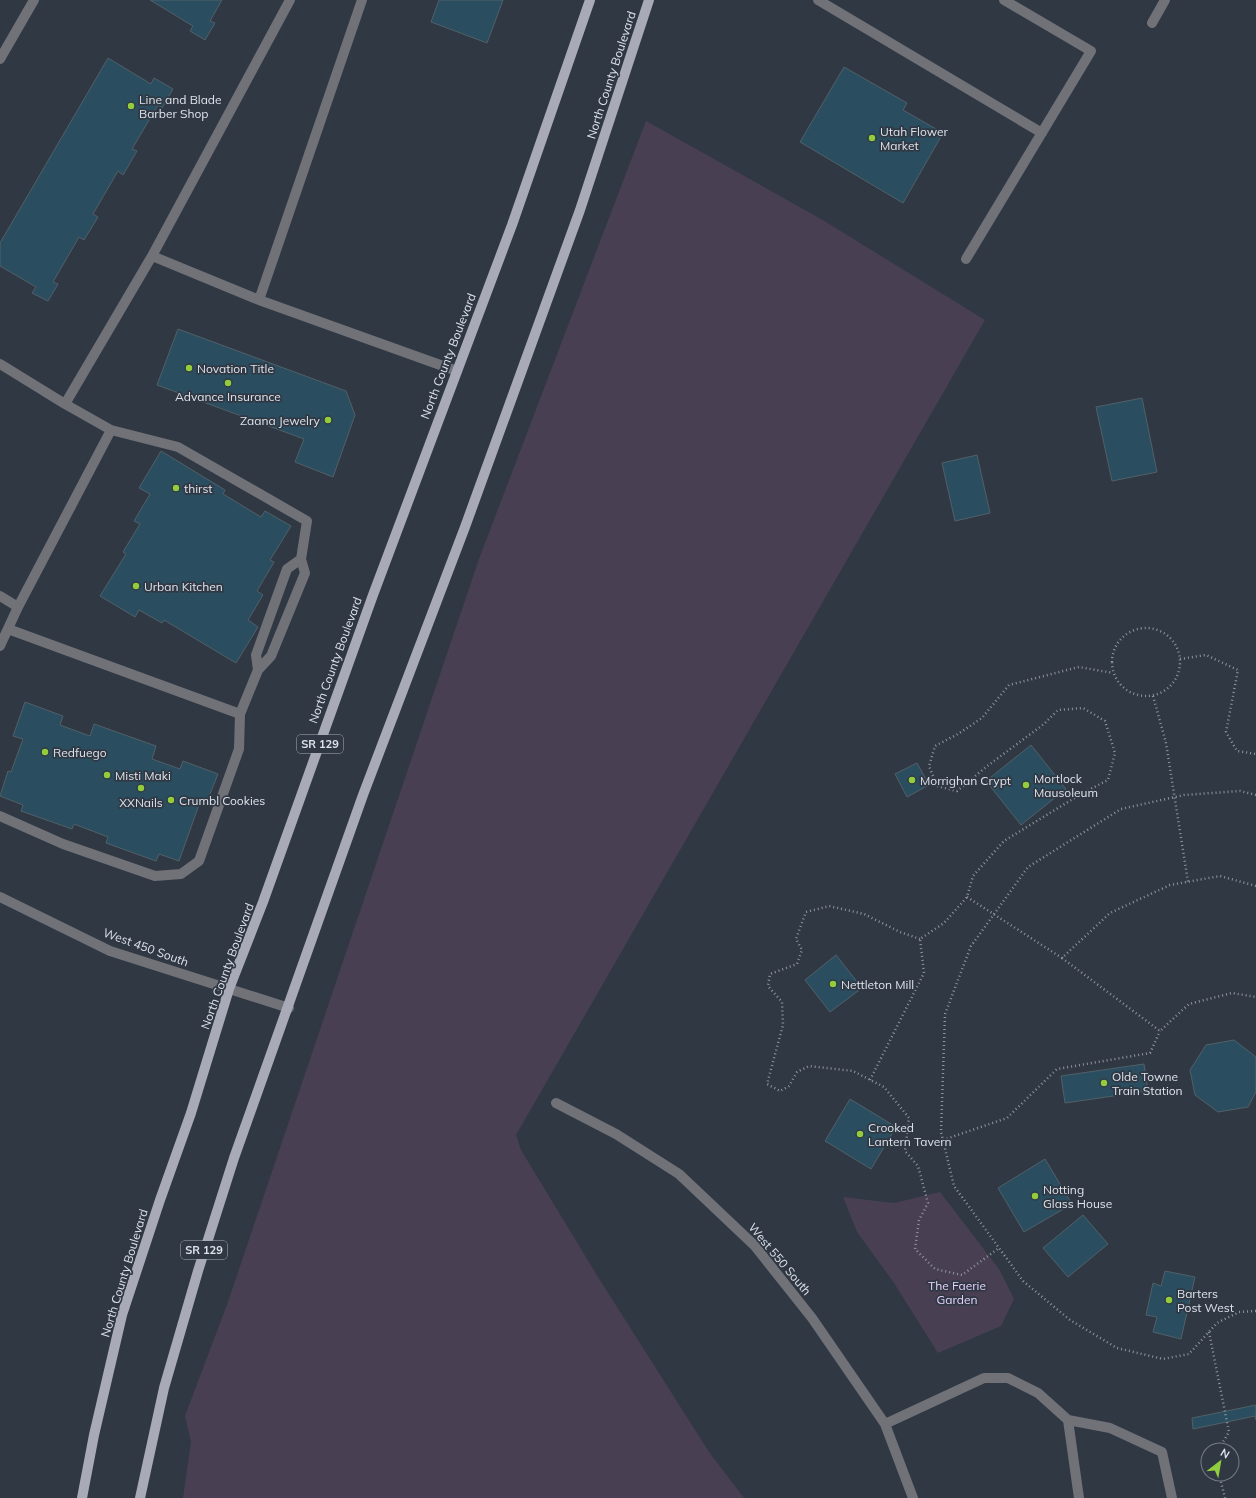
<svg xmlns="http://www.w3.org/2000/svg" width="1256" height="1498" viewBox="0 0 1256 1498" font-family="Mulish,sans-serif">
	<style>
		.green { fill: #493f52 }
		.building { fill: #2a4e60; stroke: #516068 }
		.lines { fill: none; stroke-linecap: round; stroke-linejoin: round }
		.path { stroke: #8f959f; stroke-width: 2.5; stroke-dasharray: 1 3; stroke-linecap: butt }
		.minor { stroke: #717278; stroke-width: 10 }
		.major { stroke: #a9aab8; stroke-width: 10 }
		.poi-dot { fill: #92cd3e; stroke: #303844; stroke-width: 1.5 }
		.labels { text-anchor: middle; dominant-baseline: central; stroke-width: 3.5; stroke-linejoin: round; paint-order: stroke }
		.shield { fill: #303844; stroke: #aab0b8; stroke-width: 1 }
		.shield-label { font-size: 11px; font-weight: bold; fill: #dee3ea }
		.street-label { font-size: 12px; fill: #dee3ea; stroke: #303844 }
		.poi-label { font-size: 12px; fill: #dee3ea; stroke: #303844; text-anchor: start }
		.park-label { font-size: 12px; fill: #e8d1fd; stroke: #303844 }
	</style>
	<rect width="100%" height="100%" fill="#303844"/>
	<path class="green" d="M646,121L821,219L985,320L516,1135L521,1150L598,1277L709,1452L744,1498H183L191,1442L185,1416L228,1302L479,559Z
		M940,1192L999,1269L1014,1299L1001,1326L938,1353L894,1283L857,1232L843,1197L894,1203Z"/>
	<path class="building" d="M150,0H222L210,21L215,23L205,40L190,31L193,26Z
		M439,0H503L487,43L431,22Z
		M108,58L151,84L154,78L173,89L162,108L158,105L132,149L137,151L123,175L118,171L93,214L98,217L84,240L79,237L53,282L58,284L48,301L32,293L36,287L0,266V243Z
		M844,67L907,103L903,110L943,133L903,203L800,142Z
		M178,329L346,391L355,415L333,477L295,462L304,439L157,385Z
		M1142,398L1157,472L1112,481L1096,407Z
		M161,451L225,490L223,494L261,517L265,511L291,526L270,560L274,562L257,591L263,595L248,620L258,627L236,663L164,620L162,623L139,610L135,617L100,596L126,554L123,552L140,524L134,521L150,494L139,488Z
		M977,455L990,513L955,521L942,463Z
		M25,702L63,716L60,725L90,736L94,724L156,746L152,759L180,769L183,761L218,774L206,804L200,802L179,861L159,854L156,861L106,843L108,837L74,824L72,829L21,811L23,805L0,796L8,771L11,772L23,739L13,736Z
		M1031,745L1066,789L1021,825L986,781Z
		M917,763L929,785L907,797L895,774Z
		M836,955L862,988L830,1012L805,980Z
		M1234,1040L1256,1057V1092L1248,1107L1218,1112L1195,1095L1190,1070L1206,1045Z
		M1144,1064L1148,1091L1065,1103L1061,1076Z
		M850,1099L896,1127L871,1169L825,1141Z
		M1045,1159L1072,1204L1024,1232L998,1188Z
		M1083,1215L1108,1244L1068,1277L1043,1248Z
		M1165,1271L1195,1277L1181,1339L1153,1332L1157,1317L1146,1315L1153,1283L1161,1286Z
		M1256,1405V1420L1255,1416L1193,1429L1192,1418Z"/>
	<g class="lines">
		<path class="path" d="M1112 662a34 34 0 1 1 68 0a34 34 0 1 1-68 0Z
			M1180,659L1206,655L1238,670L1226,732L1237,751L1256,754
			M1153,696L1166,743L1188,882
			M1256,795L1240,791L1184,795L1121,809L1028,867L971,946L945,1014L941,1132L954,1186L1023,1281L1070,1320L1117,1348L1163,1359L1189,1354L1217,1323L1239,1312L1256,1311
			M967,897L1062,958L1110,913L1170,885L1220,876L1256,886
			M920,939L900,932L864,914L829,906L806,912L796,939L802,950L797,964L770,974L768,986L782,1002L783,1025L767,1084L780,1091L789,1086L797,1072L809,1066L853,1071L884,1087L909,1118L905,1151L918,1166L928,1203L919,1220L915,1249L935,1269L962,1275L999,1248
			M1062,958L1160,1031L1189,1004L1232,993L1256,997
			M870,1080L924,973L920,939L944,923L967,897L973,876L1004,841L1081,794L1108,780L1115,753L1105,721L1083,708L1058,710L1044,724L986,767L957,791L937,786L929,766L935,746L958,734L982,718L1009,685L1079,667L1113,673
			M943,1140L1007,1118L1057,1069L1150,1053L1160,1031
			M1209,1332L1229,1432L1218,1450
			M1219,1474L1225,1498"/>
		<path class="minor" d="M818,0L1042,133
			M1152,23L1165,0
			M0,59L34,0
			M152,256L259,300L362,0
			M966,259L1091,51L1004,0
			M259,300L457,371
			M0,364L65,404L111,430L18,607L0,646
			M65,404L152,256L290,0
			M0,596L18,607
			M8,629L240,714
			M258,670L271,656L305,573L301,559
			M0,816L63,844L155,876L181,874L199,861L239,749L240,714L258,670L256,655L287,569L301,559L307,521L178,447L111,430
			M0,897L110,951L289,1008
			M556,1103L616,1134L679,1174L754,1245L812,1318L885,1424L913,1498
			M1068,1420L1110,1428L1162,1452L1172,1498
			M885,1424L984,1378H1008L1038,1393L1068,1420L1079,1498"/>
		<path class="major" d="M82,1498L94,1435L122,1315L160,1200L191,1113L229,989L263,902L373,595L512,225L590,0
			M140,1498L164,1388L198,1271L234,1158L363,795L465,527L580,210L649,0"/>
	</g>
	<g class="poi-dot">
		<circle cx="131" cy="106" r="4"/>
		<circle cx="872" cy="138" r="4"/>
		<circle cx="189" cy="368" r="4"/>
		<circle cx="228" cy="383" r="4"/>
		<circle cx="328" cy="420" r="4"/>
		<circle cx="176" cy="488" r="4"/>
		<circle cx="136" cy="586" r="4"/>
		<circle cx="45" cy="752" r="4"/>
		<circle cx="107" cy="775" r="4"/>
		<circle cx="912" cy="780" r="4"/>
		<circle cx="1026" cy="785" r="4"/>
		<circle cx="141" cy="788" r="4"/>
		<circle cx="171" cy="800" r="4"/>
		<circle cx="833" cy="984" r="4"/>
		<circle cx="1104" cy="1083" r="4"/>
		<circle cx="860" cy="1134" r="4"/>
		<circle cx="1035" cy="1196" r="4"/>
		<circle cx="1169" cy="1300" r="4"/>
	</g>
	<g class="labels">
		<g class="shield">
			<rect x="297" y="735" width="46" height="18" rx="3"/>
			<rect x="181" y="1241" width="46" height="18" rx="3"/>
		</g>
		<g class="shield-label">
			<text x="320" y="744">SR 129</text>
			<text x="204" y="1250">SR 129</text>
		</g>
		<g class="street-label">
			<text transform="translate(611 75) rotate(-72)">North County Boulevard</text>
			<text transform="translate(448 356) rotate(-69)">North County Boulevard</text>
			<text transform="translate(335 660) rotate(-70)">North County Boulevard</text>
			<text transform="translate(146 947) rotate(20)">West 450 South</text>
			<text transform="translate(227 966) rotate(-70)">North County Boulevard</text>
			<text transform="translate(780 1259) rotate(50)">West 550 South</text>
			<text transform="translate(124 1273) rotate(-73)">North County Boulevard</text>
		</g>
		<g class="poi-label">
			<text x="139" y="99">Line and Blade<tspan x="139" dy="14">Barber Shop</tspan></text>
			<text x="880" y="131">Utah Flower<tspan x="880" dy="14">Market</tspan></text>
			<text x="197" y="368">Novation Title</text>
			<text x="228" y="396" text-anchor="middle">Advance Insurance</text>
			<text x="320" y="420" text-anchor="end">Zaana Jewelry</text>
			<text x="184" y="488">thirst</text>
			<text x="144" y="586">Urban Kitchen</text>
			<text x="53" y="752">Redfuego</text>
			<text x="115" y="775">Misti Maki</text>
			<text x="1034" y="778">Mortlock<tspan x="1034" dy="14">Mausoleum</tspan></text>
			<text x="920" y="780">Morrighan Crypt</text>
			<text x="179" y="800">Crumbl Cookies</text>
			<text x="141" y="802" text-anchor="middle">XXNails</text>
			<text x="841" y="984">Nettleton Mill</text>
			<text x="1112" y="1076">Olde Towne<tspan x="1112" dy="14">Train Station</tspan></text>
			<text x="868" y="1127">Crooked<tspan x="868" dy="14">Lantern Tavern</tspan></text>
			<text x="1043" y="1189">Notting<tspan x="1043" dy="14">Glass House</tspan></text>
			<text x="1177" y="1293">Barters<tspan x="1177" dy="14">Post West</tspan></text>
		</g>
		<g class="park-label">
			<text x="957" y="1285">The Faerie<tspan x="957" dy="14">Garden</tspan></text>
		</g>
	</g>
	<g transform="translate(1220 1462) rotate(31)"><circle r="19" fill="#303844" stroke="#767c86"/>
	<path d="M0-3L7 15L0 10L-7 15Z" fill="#92cd3e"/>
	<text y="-6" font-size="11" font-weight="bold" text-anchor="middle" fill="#dee3ea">N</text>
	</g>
</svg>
